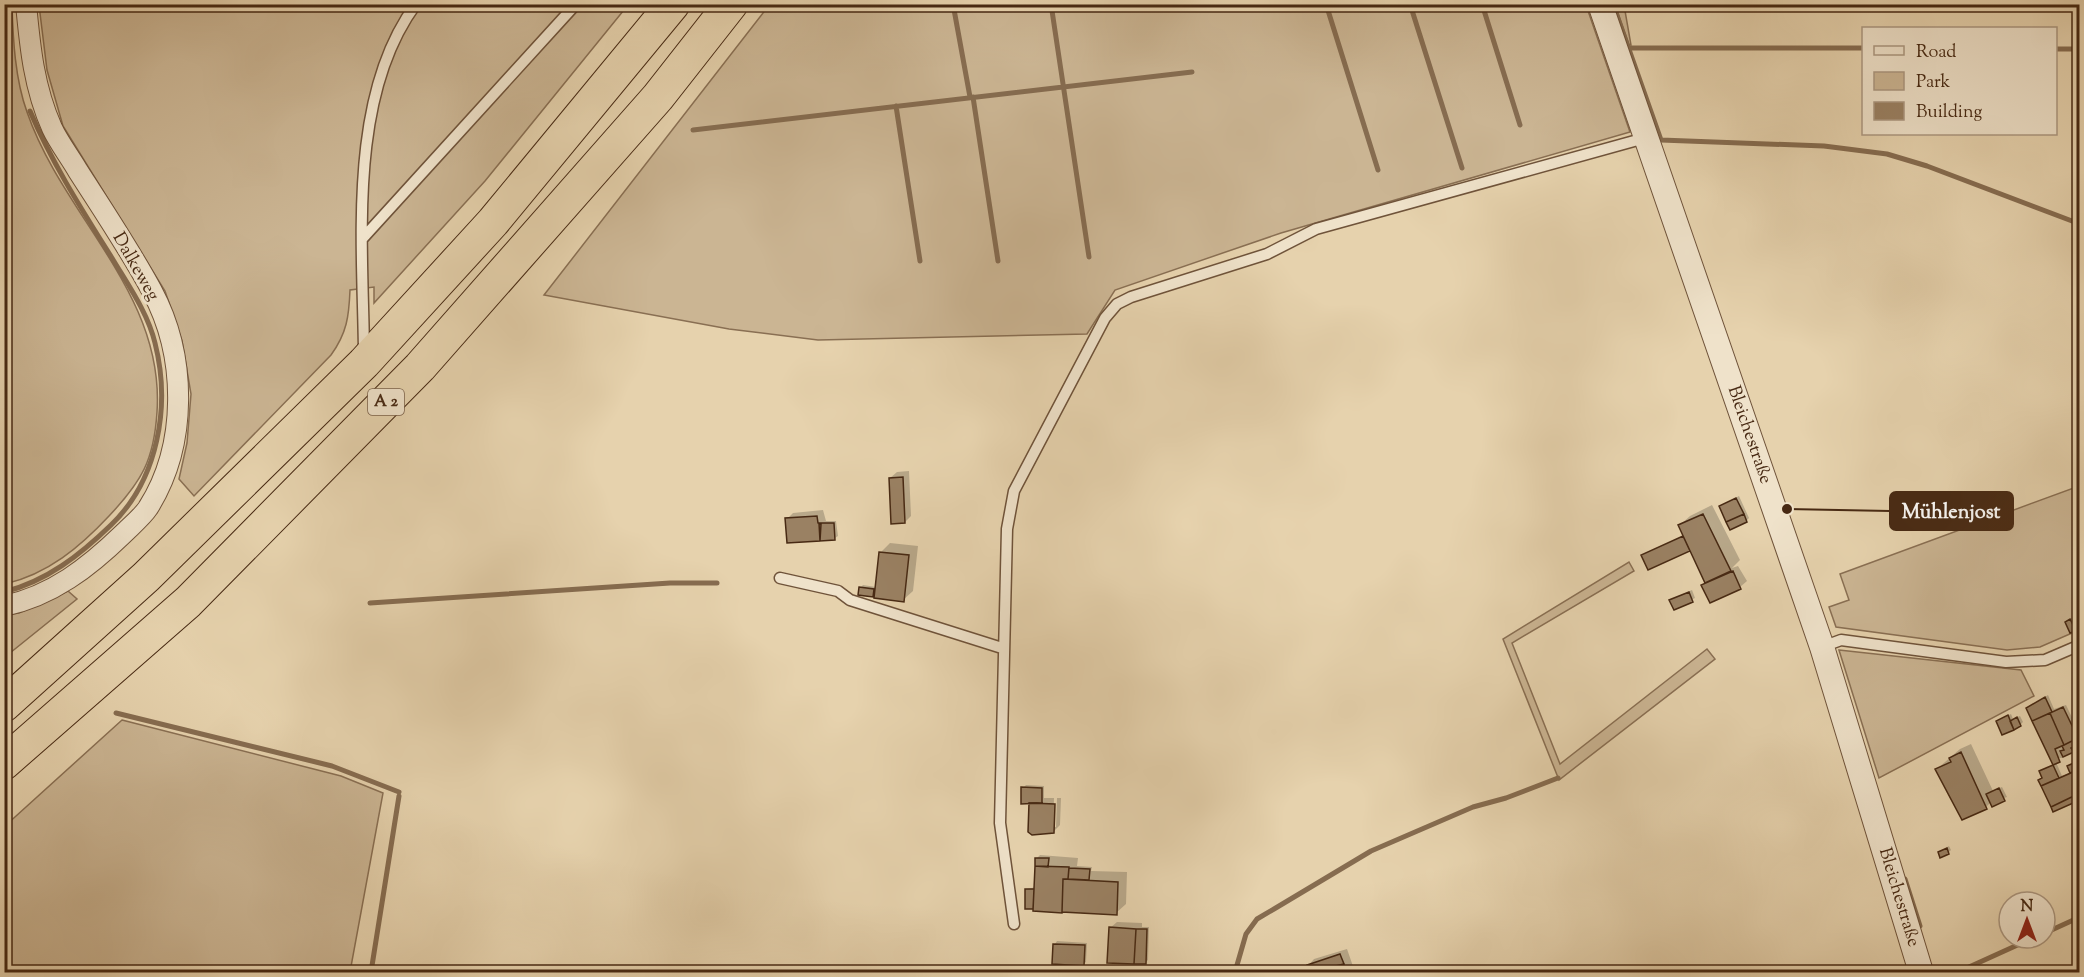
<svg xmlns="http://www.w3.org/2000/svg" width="2084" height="977" viewBox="0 0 2084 977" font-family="'Sorts Mill Goudy',serif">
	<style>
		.green { fill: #cbb593; stroke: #896f53; stroke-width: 1.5 }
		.shadow { fill: #0003 }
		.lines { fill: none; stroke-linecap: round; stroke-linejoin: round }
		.stream { stroke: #866c50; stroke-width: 5 }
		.building { fill: #9a8163; stroke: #472913; stroke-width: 1.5 }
		.service-casing { stroke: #6f533a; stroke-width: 13 }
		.minor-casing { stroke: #6f533a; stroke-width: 22 }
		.tertiary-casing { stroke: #6f533a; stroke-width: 26 }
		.motorway-casing { stroke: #472913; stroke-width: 35 }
		.service { stroke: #efe2ca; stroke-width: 10 }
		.minor { stroke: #efe2ca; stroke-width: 20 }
		.tertiary { stroke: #efe2ca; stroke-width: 24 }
		.motorway { stroke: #e6d2ad; stroke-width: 33 }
		.labels { text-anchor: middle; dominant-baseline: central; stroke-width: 6; stroke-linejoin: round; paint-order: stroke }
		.shield { fill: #efe2ca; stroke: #79604a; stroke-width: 1.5 }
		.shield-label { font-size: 16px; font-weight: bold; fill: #472913 }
		.street-label { font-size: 18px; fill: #472913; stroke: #efe2ca }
		.leader { fill: none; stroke: #472913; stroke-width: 2 }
		.callout-dot { fill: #472913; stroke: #efe2ca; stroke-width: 2 }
		.callout { fill: #472913; stroke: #472913; stroke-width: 2 }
		.callout-label { font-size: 20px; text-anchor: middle; font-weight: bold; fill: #fff }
	</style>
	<rect width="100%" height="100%" fill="#e6d2ad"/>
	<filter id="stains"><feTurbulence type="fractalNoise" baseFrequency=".00333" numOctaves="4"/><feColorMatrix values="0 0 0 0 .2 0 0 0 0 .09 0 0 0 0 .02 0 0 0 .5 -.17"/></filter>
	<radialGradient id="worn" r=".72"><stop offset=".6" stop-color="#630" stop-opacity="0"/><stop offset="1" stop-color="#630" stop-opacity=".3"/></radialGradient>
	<path class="green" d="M770,4L1586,5L1630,132L1281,233L1115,290L1087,334L818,340L729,329L544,295Z
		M4,5H12C13,39 15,79 27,112C63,217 165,293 157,412C154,460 142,481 109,516C80,547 48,574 5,584Z
		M39,5H628L485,181L374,303V287L350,290C349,316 347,333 331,355L194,496L179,479L187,443L191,394L182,341L165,291L63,126L47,70Z
		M1615,5H1624L1631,45H1629Z
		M2079,486V630L2040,647L2007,650L1836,627L1829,607L1849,600L1840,574Z
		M1629,562L1634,571L1512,643L1560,764L1707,649L1715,659L1559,780L1503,639Z
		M68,591L77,599L5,657V615L19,613Z
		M1839,650L2021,670L2034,696L1879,778Z
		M122,720L341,776L383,793L350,972H5V826Z"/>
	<path class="shadow" d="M909,471L911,516L905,522L890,478L897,472Z
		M1739,496L1749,518L1746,521L1720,506Z
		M1712,505L1740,560L1732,568L1738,566L1747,581L1740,587L1710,601L1703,585L1706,582L1691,548L1648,568L1643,556L1685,535L1680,525L1690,516Z
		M823,510L826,521H836L838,536L835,538L787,519L793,513Z
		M890,543L918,546L913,591L903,600L876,592L873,595L860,588L863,585L876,587L880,553Z
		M1692,590L1695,598L1674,608V598Z
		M2073,617L2078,627L2075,629L2066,622Z
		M2048,695L2054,709L2066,705L2080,734V742L2074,745L2075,748L2062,758H2057L2056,762L2062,776L2071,772L2068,767L2080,760V799L2054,810L2040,780L2044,777L2041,771L2055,764L2028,708Z
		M2011,714L2013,719L2020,716L2023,722L2020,725L1997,722Z
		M1971,744L1993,791L2002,787L2007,797L1991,802L1986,807L1937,769L1960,749Z
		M1026,785L1044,786V798H1054L1053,827H1056L1057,798H1061L1060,825L1054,831L1030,802L1023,788Z
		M1949,846L1951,850L1948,853L1939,852Z
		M1040,855L1078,858L1077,866L1092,867L1091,871L1127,872L1126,904L1116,913L1035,905L1033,908L1027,889L1036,887L1037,858Z
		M1117,922L1142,923V927H1149L1148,960L1145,963L1110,928Z
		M1057,941L1087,943L1086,962L1083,964L1055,944Z
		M1347,949L1355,972H1311L1308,966L1314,959Z"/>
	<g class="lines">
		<path class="stream" d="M953,4L970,97
			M1051,4L1089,257
			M1326,4L1378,170
			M1410,4L1462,168
			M1482,4L1520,125
			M1613,4L1661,140L1824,146L1887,154L1927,166L2080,224
			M1628,48H1864
			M2056,49H2080
			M973,97L998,261
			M896,106L920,261
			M693,130L1192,72
			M4,592C47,581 80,555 111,525C158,480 171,406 155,343C148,313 128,285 112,258C82,210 52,163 30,111
			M370,603L670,583H717
			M116,713L332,766L399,792
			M1905,879L1920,926
			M2045,933L2080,917
			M371,972L399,796
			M991,972L998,969L1020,972
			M1235,972L1246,934L1257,919L1274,909L1371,851L1473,807L1506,798L1558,778
			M1958,972L2033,938"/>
	</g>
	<path class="building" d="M903,477L905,523L891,524L889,478Z
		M1736,498L1744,514L1726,522L1719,506Z
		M1703,514L1731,571L1705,583L1678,525Z
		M1744,514L1747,522L1730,530L1726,522Z
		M817,516L818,523L821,524L820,541L787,543L785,518Z
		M819,523H834L835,540L820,541Z
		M1683,536L1690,551L1648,570L1641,555Z
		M879,552L909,555L904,602L874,598Z
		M1733,571L1741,589L1710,603L1701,585Z
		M859,587L874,589L873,597L858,595Z
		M1689,592L1693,602L1674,610L1669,600Z
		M2070,619L2076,631L2070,633L2065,622Z
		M2045,697L2052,712L2032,721L2026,708Z
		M2063,707L2078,738L2064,745L2050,713Z
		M2050,713L2064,745L2055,749L2060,762L2053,765L2032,721Z
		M2008,715L2014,730L2002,735L1996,721Z
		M2017,717L2021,726L2014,730L2010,721Z
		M2078,738L2080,744L2071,748L2074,752L2063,757L2060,751L2064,750L2062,746Z
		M1961,752L1987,809L1962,820L1935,769L1951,762L1949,758Z
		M2078,761L2080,769L2070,773L2067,766Z
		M2053,765L2059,778L2041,786L2038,780L2042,778L2039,771Z
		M2080,769V793L2051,807L2041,786Z
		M1021,787L1042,788V803L1021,804Z
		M1999,788L2005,801L1992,807L1986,794Z
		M2080,793V800L2053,812L2051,807Z
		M1029,803L1055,804L1054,833L1032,835L1028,832Z
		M1947,848L1949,854L1940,858L1938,852Z
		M1035,858H1049L1048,867L1035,866Z
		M1035,866L1069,867L1068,879H1063L1062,913L1033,911Z
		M1069,868L1090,869L1089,880L1068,879Z
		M1063,879L1118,882L1117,915L1062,912Z
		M1025,889H1034L1033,909H1025Z
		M1109,927L1136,929L1134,964L1107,963Z
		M1136,929H1147L1146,964H1134Z
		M1053,944L1085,945L1084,966L1052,964Z
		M1340,954L1344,964L1309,972L1307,965Z
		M1344,964L1347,972H1317Z"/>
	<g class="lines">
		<g class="service-casing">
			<path id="service" d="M363,238L576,4
				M364,353C363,244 347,97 416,4
				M780,578L838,591L850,600L1002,648
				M1822,647L1841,640L2006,662L2045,660L2080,645
				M1014,924L1000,823L1007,529L1014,491L1105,318L1117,304L1131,297L1267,254L1316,229L1645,138"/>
		</g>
		<g class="minor-casing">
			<path id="minor" d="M4,606C52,596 89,567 123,534C131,526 142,517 148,508C188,445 187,356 152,291C130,250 103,210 78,171C70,157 59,143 52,128C34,88 30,47 26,4"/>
		</g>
		<g class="tertiary-casing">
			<g id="tertiary">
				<path id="s1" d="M1600,4L1822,647L1921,972"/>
			</g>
		</g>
		<g class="motorway-casing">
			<path id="motorway" d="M4,705L146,577L364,363L493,222L673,4
				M4,763L188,602L420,367L658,97L731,4"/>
		</g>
		<use href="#service" class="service"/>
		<use href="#minor" class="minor"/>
		<use href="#tertiary" class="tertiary"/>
		<use href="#motorway" class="motorway"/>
	</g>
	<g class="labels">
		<rect class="shield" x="368" y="389" width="36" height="26" rx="4.5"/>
		<g class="shield-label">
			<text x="386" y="402">A 2</text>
		</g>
		<g class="street-label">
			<text transform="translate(135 267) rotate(60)">Dalkeweg</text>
			<text stroke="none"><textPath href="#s1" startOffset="456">Bleichestraße</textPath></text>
			<text stroke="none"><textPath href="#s1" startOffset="942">Bleichestraße</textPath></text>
		</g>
	</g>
	<path class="leader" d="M1787 509L1890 511"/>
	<circle class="callout-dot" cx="1787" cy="509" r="6"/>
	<rect class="callout" x="1890" y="492" width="123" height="38" rx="6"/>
	<g class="callout-label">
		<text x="1951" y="518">Mühlenjost</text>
	</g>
	<rect width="2084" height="977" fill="none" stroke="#e6d2ad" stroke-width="24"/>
	<rect x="6" y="6" width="2072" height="965" fill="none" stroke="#472913" stroke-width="3"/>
	<rect x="12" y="12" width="2060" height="953" fill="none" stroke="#472913" stroke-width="1.5"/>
	<rect x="1862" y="27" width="195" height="108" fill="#efe2ca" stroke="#ac9881" stroke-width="1.5"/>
	<rect x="1874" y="46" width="30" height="9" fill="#efe2ca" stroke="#ac9881" stroke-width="1.5"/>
	<text x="1916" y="57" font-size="18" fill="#472913">Road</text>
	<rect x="1874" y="72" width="30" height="18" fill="#cbb593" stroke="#ac9881" stroke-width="1.5"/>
	<text x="1916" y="87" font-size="18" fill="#472913">Park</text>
	<rect x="1874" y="102" width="30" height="18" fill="#9a8163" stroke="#ac9881" stroke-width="1.5"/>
	<text x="1916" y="117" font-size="18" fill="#472913">Building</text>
	<g transform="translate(2027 920)"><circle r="28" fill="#efe2ca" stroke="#ac9881" stroke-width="1.5"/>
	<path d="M0-4.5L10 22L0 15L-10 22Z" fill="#8f2418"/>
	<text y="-9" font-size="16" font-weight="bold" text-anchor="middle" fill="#472913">N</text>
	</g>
	<rect width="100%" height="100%" filter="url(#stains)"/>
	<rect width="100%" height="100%" fill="url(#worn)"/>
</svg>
